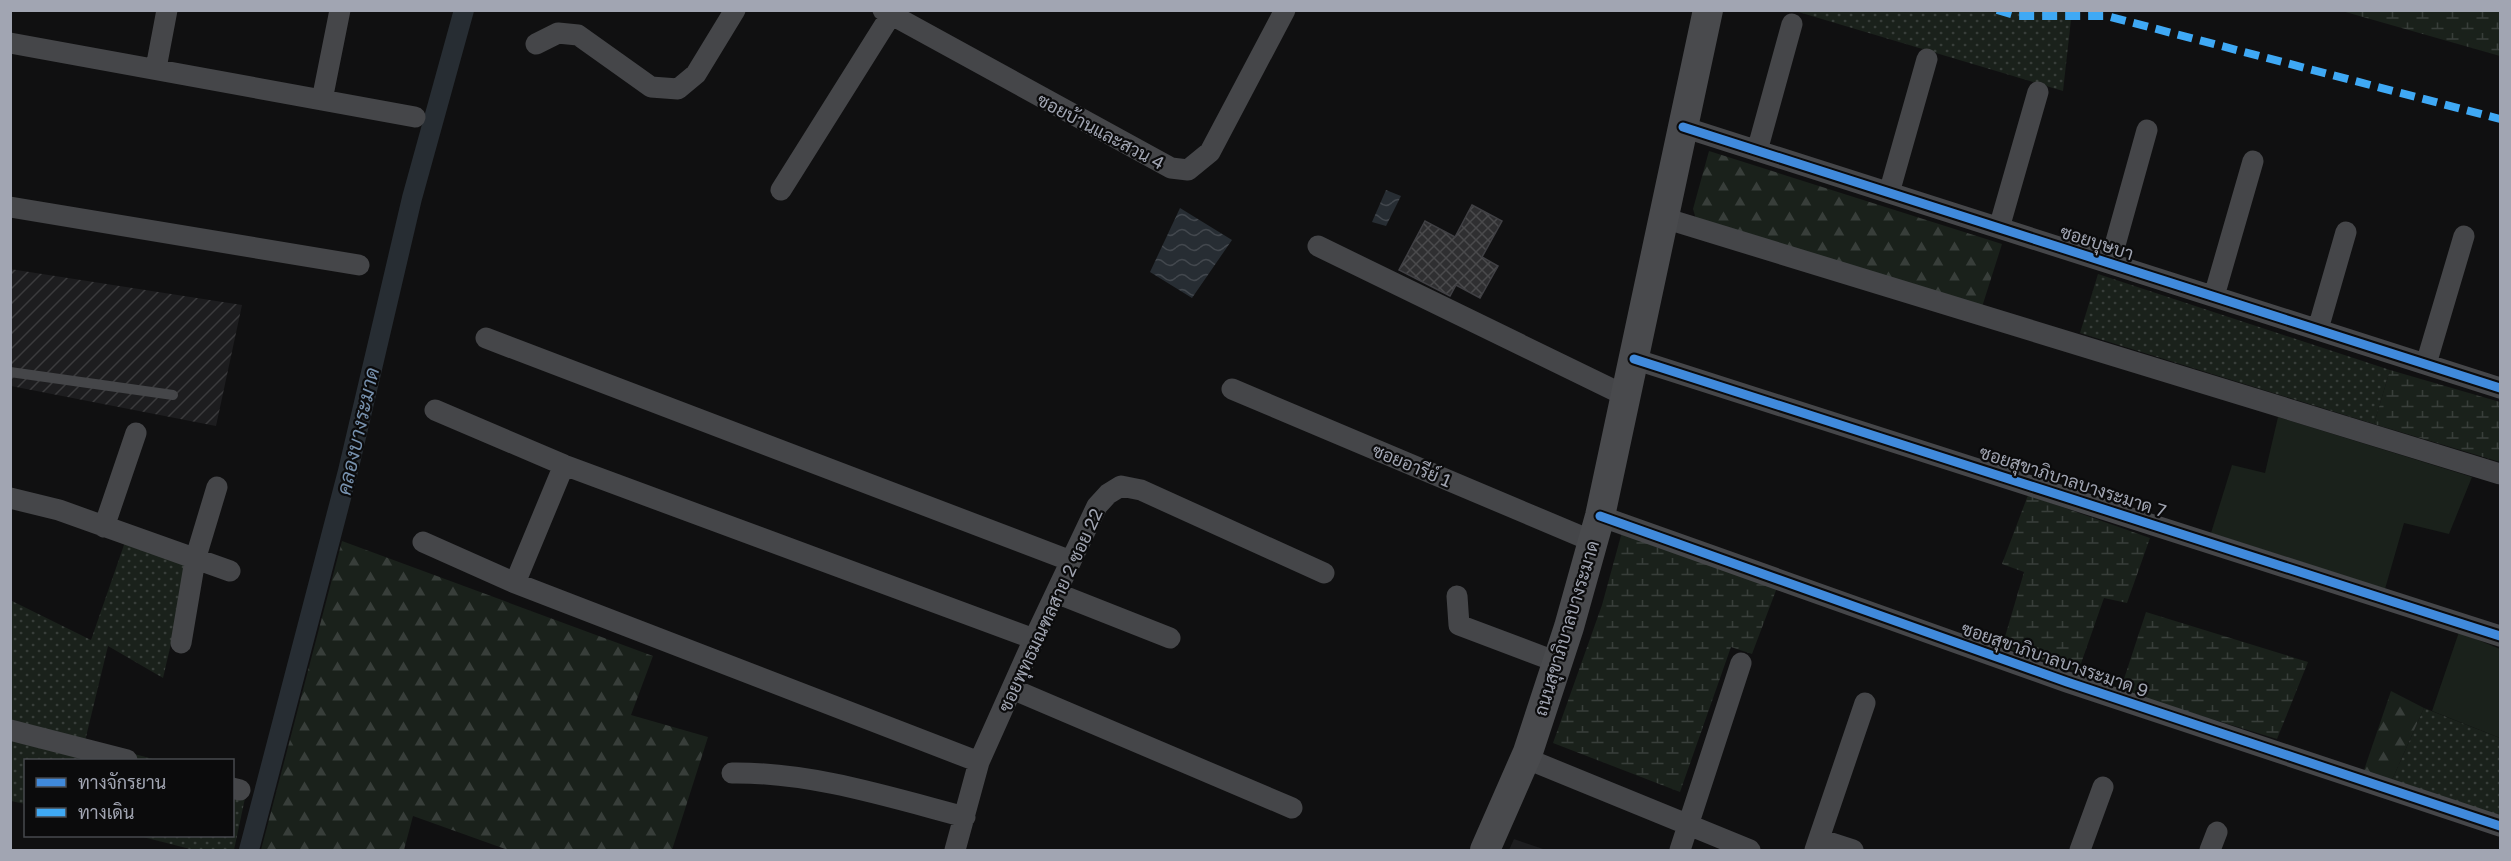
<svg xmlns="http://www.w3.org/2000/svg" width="2511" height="861" viewBox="0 0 2511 861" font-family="'Golos Text',Sarabun,sans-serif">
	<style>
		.built { fill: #1d1d1f }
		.industrial { fill: url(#industrial-furrows) }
		.grass { fill: url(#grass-dots) }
		.forest { fill: url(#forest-firs) }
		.wetland { fill: url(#wetland-marsh) }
		.garden { fill: #1a211b }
		.water { fill: url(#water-waves) }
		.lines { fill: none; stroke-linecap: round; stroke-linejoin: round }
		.canal { stroke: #272d33; stroke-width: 20 }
		.building { fill: url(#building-cross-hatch); stroke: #404044; stroke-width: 1.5 }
		.lane { stroke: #454649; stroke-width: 10 }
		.street { stroke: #454649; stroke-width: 21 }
		.secondary { stroke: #494a4d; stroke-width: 30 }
		.quiet { stroke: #3fa9f5; stroke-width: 8; stroke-dasharray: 15 8; stroke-linecap: butt }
		.cycleway-casing { stroke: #0b0b0c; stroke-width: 13 }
		.cycleway { stroke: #408adc; stroke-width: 9 }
		.labels { text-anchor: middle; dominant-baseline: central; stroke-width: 4.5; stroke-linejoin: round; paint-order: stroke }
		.street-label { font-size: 18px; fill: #a1a5b2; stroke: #0b0b0c }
		.water-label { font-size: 20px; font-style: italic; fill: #7791ae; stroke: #0b0b0c }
	</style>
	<defs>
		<pattern id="industrial-furrows" width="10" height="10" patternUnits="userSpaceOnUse" patternTransform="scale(1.5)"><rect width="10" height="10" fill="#1d1d1f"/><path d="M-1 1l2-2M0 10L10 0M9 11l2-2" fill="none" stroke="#3b3b3d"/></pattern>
		<pattern id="grass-dots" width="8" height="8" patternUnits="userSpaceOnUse" patternTransform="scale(1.5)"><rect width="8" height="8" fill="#1a211b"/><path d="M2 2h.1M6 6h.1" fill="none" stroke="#383e3a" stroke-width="1.8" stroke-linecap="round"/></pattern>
		<pattern id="forest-firs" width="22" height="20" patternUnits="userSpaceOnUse" patternTransform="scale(1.5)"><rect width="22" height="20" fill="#1a211b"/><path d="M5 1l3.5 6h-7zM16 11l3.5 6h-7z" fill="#383e3a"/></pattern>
		<pattern id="wetland-marsh" width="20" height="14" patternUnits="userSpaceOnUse" patternTransform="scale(1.5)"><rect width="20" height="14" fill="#1a211b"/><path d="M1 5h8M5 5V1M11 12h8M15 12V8" fill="none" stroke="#383e3a"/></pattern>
		<pattern id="water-waves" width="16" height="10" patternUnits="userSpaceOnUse" patternTransform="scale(1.5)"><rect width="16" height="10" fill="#272d33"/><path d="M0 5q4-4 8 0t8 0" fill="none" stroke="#43484e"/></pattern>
		<pattern id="building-cross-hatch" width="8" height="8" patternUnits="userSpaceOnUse" patternTransform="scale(1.5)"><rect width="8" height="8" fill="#2f2f31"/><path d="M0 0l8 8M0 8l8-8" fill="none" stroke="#4a4a4c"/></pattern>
	</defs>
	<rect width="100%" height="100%" fill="#101011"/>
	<path class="built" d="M1514,839L1546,850H1509Z"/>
	<path class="industrial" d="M10,269L242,305L216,426L11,386Z"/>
	<path class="grass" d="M1795,11H2072L2063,91Z
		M2098,274L2390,370L2374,424L2080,333Z
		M125,542L189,566L163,678L108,646L85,741L157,760H26L25,804L11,801L10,600L91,640Z
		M2424,708L2500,738V816L2392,780Z
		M233,780L248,784L234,850H194L139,836H232Z"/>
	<path class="forest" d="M1709,151L2002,244L1982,307L1696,219L1693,209Z
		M342,541L653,656L631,715L708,737L672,850H508L413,816L404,850H261Z
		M2391,691L2424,708L2392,780L2363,773Z"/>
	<path class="wetland" d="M2342,11H2500V56Z
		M2390,370L2500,402V462L2374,424Z
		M2028,495L2150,538L2127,603L2104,598L2078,672L2002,647L2024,572L2002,564Z
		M1622,532L1778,585L1752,654L1731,647L1680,792L1553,743L1602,605Z
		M2146,612L2308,662L2277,739L2120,691Z"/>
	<path class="garden" d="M2278,417L2472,477L2449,534L2404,523L2385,589L2211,533L2232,465L2265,473Z
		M2459,632L2500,649V738L2432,711Z"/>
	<path class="water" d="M1386,190L1401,196L1386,226L1372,222Z
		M1180,208L1232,240L1192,298L1150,272Z"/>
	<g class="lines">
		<path class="canal" d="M249,850L348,471L412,198L464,10"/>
	</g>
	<path class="building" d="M1472,205L1502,221L1482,257L1498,266L1480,298L1456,285L1450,296L1399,270L1425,221L1455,237Z"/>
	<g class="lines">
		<path class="lane" d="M10,372L173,395"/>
		<path class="street" d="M883,10L1171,168L1188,170L1210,152L1285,10
			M10,43L415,117
			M536,44L558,33L578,35L651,87L678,89L696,74L735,10
			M156,68L167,10
			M322,100L340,10
			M1683,127L2500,388
			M1757,151L1792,24
			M781,190L894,10
			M1889,193L1927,59
			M10,207L359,265
			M1664,218L2500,474
			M1999,228L2038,92
			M1318,246L1626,396
			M2110,263L2147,130
			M2214,296L2253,161
			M2318,329L2346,232
			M486,338L1071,561
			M1634,359L2500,636
			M2426,364L2464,236
			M1232,389L1592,541
			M435,410L564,465L1034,639
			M564,465L515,583L979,762
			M10,498L59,510L230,571
			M1600,516L2067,682L2500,826
			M104,527L136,433
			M423,542L515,583
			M1056,593L1170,638
			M1457,596L1459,625L1557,662
			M181,643L195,560L217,487
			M1012,689L1292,808
			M10,730L127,760
			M1525,758L1750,850
			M732,773C811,772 889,797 965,817
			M232,788L240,790
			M1819,839L1853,850
			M955,850L979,762L1034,639L1097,506L1108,494L1121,486L1141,490L1324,573
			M1680,850L1741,663
			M1815,850L1865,703
			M2080,850L2103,787
			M2210,850L2217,832"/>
		<path class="secondary" d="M1485,850L1528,752L1569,627L1600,516L1708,10"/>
		<path class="quiet" d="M1997,10L2018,16H2107L2500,119"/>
		<g class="cycleway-casing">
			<path id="cycleway" d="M1683,127L2500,388
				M1634,359L2500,636
				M1600,516L2067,682L2500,826"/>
		</g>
		<use href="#cycleway" class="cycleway"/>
	</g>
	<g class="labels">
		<g class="street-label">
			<text transform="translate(1101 131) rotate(28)">ซอยบ้านและสวน 4</text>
			<text transform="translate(2097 242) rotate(18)">ซอยบุษบา</text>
			<text transform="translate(1412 465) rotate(23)">ซอยอารีย์ 1</text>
			<text transform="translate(2073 481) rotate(18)">ซอยสุขาภิบาลบางระมาด 7</text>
			<text transform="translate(1050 610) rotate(-65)">ซอยพุทธมณฑลสาย 2 ซอย 22</text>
			<text transform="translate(1566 628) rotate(-73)">ถนนสุขาภิบาลบางระมาด</text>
			<text transform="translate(2055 659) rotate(19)">ซอยสุขาภิบาลบางระมาด 9</text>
		</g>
		<g class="water-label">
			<text transform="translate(357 431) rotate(-77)">คลองบางระมาด</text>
		</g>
	</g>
	<rect width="2511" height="861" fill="none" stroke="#a1a5b2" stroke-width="24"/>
	<rect x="24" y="759" width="210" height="78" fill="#0b0b0c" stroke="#47494e" stroke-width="1.5"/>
	<rect x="36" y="778" width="30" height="9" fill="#408adc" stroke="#47494e" stroke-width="1.5"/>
	<text x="78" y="789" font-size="18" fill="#a1a5b2">ทางจักรยาน</text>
	<rect x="36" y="808" width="30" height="9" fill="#3fa9f5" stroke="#47494e" stroke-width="1.5"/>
	<text x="78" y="819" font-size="18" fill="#a1a5b2">ทางเดิน</text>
</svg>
